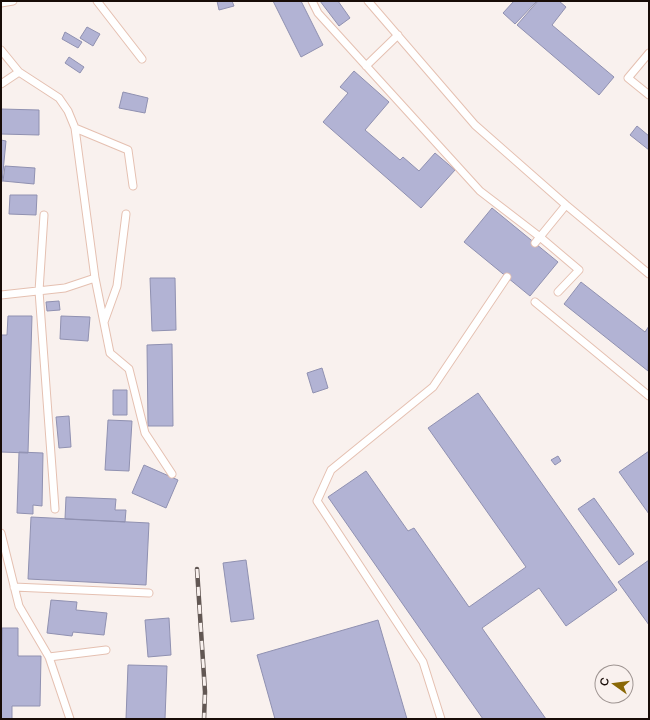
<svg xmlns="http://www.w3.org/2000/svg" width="650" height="720" viewBox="0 0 650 720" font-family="Manrope,sans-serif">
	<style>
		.building { fill: #b2b3d4; stroke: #9091b1 }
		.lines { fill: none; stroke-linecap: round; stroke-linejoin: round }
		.service-casing { stroke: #e5c0b1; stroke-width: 9 }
		.service { stroke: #fff; stroke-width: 7 }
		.rail-casing { stroke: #625753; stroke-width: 4.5 }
		.rail { stroke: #f9f1ee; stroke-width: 3; stroke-dasharray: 9; stroke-linecap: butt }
	</style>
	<rect width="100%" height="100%" fill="#f9f1ee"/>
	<path class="building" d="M217,1H232L234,6L219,10Z
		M273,1H301L323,45L301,57Z
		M320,1H338L350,18L339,26Z
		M514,1H537L515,24L503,13Z
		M538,1H559L566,7L552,25L614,77L599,95L517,25Z
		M87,27L100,34L93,46L80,38Z
		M65,32L82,42L78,48L62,39Z
		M69,57L84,67L80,73L65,63Z
		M354,71L389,102L365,130L400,160L403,157L419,171L435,153L455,170L421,208L323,122L348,93L340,87Z
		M123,92L148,98L145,113L119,108Z
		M1,109L39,110V135L1,134Z
		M637,126L649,136V150L630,135Z
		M1,140L6,141L2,182H1Z
		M5,166L35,168L34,184L3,181Z
		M10,195H37L36,215L9,214Z
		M492,208L558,262L530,296L464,242Z
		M150,278H175L176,330L152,331Z
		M581,282L645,332L649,326L648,371L564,304Z
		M59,301L60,310L47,311L46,302Z
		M8,316H32L28,453L1,452V335H7Z
		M61,316L90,317L88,341L60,339Z
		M172,344L173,426H148L147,345Z
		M322,368L328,388L313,393L307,373Z
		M113,390H127V415H113Z
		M478,393L617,590L566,626L539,588L482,628L546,719H483L328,497L366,471L408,531L414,528L469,607L526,567L428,428Z
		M69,416L71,447L59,448L56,417Z
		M108,420L132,421L129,471L105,470Z
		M649,451V514L619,472Z
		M19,452L43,453L42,506L33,505V514L17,513Z
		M558,456L561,461L555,465L551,460Z
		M144,465L178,480L166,508L132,493Z
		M66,497L116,499L115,510H126L125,522L65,519Z
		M594,498L634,554L619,565L578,509Z
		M31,517L149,523L146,585L28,579Z
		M246,560L254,619L231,622L223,563Z
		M649,560V625L618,582Z
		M51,600L77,602L76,610L107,613L104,635L73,632L72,636L47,633Z
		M169,618L171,655L148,657L145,620Z
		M378,620L407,719H275L257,655Z
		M2,628H18V656H41L40,706H12V719H1Z
		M128,665L167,666L165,719H126Z"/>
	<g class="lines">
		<g class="service-casing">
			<path id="service" d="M97,1L142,59
				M312,1L318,13L480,191L540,237L579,270L558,292
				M368,1L475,125L566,205L649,274
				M1,3L13,1
				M1,50L19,72L59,98L68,111L75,128L95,278L65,288L1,295
				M649,53L628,78L649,95
				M366,66L398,35
				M1,84L19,72
				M75,128L128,150L133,186
				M44,215L39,291L55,509
				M535,243L566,205
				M95,278L110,353L129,369L145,433L172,474
				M535,302L649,396
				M104,322L117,286L126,214
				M1,533L19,606L49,657L70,719
				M14,587L149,593
				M49,657L106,650
				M441,719L423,662L317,501L331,470L433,387L507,277"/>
		</g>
		<use href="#service" class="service"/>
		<g class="rail-casing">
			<path id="rail" d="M197,569L205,692L204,719"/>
		</g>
		<use href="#rail" class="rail"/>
	</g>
	<rect width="650" height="720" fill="none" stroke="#180c07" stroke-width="4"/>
	<g transform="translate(614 684) rotate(284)"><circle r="19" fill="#f9f1ee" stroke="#9f9592"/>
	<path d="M0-3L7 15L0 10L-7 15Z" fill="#8a6806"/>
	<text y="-6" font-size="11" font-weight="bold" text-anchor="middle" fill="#180c07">С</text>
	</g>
</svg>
